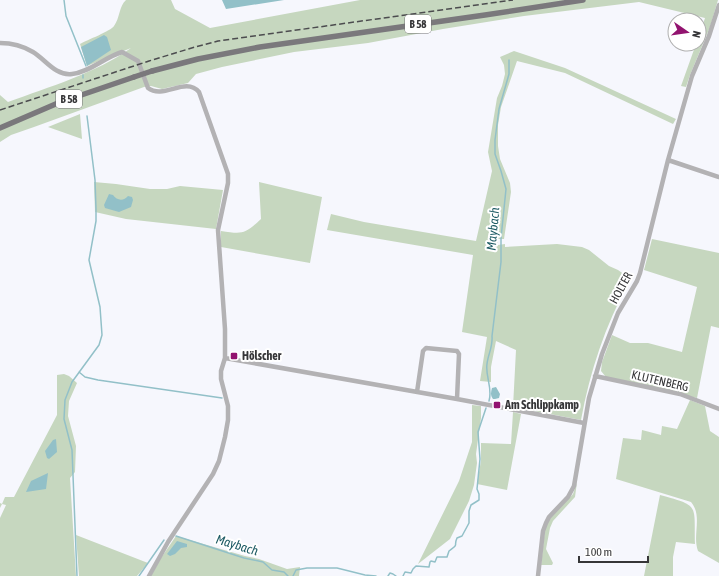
<svg xmlns="http://www.w3.org/2000/svg" width="719" height="576" viewBox="0 0 719 576" font-family="'Asap Condensed',sans-serif">
	<style>
		.green { fill: #c6d7bf }
		.water { fill: #92c0c8 }
		.lines { fill: none; stroke-linecap: round; stroke-linejoin: round }
		.stream { stroke: #92c0c8; stroke-width: 1.5 }
		.minor { stroke: #b3b2b4; stroke-width: 4.5 }
		.major { stroke: #7a787c; stroke-width: 5.5 }
		.rail { stroke: #4c4c4f; stroke-width: 1.5; stroke-dasharray: 6 3; stroke-linecap: butt }
		.major-bridge { stroke: #7a787c; stroke-width: 5.5 }
		.poi-dot { fill: #92136f; stroke: #fff; stroke-width: 1.5 }
		.labels { text-anchor: middle; dominant-baseline: central; stroke-width: 4; stroke-linejoin: round; paint-order: stroke }
		.shield { fill: #fff; stroke: #727274; stroke-width: 1 }
		.shield-label { font-size: 11px; font-weight: bold; fill: #363638 }
		.street-label { font-size: 12px; fill: #363638; stroke: #fff }
		.poi-label { font-size: 12px; font-weight: bold; fill: #363638; stroke: #fff; text-anchor: start }
		.water-label { font-size: 13px; font-style: italic; fill: #1c5a63; stroke: #fff }
	</style>
	<rect width="100%" height="100%" fill="#f6f7fd"/>
	<path class="green" d="M126,0H171L175,9L210,28L360,0H718L710,27L690,75L686,87L681,86L696,44H699V36L705,18L639,2L524,16L443,29L368,43L294,52L222,67L196,74L188,83L162,89L151,86L144,87L34,127L11,135L0,142V95L8,102C49,87 96,73 131,48L87,66L80,44C87,40 111,31 114,26C120,18 119,6 126,0Z
		M514,51L565,68L676,119L673,124L565,73L517,61L501,107L498,125V146L500,159L510,183L511,192L504,239H498V245L505,244V247L557,244L582,247L589,250L609,266L618,270L632,280L629,282C605,326 590,371 581,420L513,407L516,350L496,341L491,367V382L480,381L487,337L462,332L473,255L327,230L331,214L364,222L476,241L492,171L488,152L497,98L502,86L505,74L504,65L500,57Z
		M80,114L82,139L48,127Z
		M94,182L116,184L150,189H167L180,186L223,190L216,229L126,219L95,212Z
		M259,182L322,197L310,263L221,247V231C242,234 244,235 261,219Z
		M652,239L719,253V328L711,326L697,398L606,377L601,371L602,362L612,335L630,343H648L682,352L697,287L644,270Z
		M64,374L69,376L77,383L69,401L68,416L76,446L75,472L70,478L76,576H0V518L6,505L2,504L0,508V503L2,504L5,497H14L57,415V375Z
		M690,400L705,406L710,431L719,437V563L698,551C692,535 703,516 691,502L616,479L623,438L641,440L642,430L661,435L662,426L677,429Z
		M472,405L481,406V418L476,454L477,463L474,485L469,501L450,539L418,564L459,481L472,442Z
		M513,412L521,414L507,490L477,484L481,461V443L511,444Z
		M577,482L575,497L553,521L550,528L546,549L553,563L552,565H541L545,529L550,518L573,494Z
		M660,495C700,506 694,504 695,544L676,542L673,557V576H644Z
		M76,535L148,563L137,576H79Z
		M176,536L245,556L259,559L287,569L300,567L299,576H151L161,558Z"/>
	<path class="water" d="M222,0H284L226,9Z
		M104,35L107,37L111,50L87,66L81,47Z
		M109,194L113,195C117,201 124,201 128,196L132,197L133,200L131,207L119,212L105,208L104,205Z
		M496,387L500,394L499,398L495,399H493C490,395 491,392 492,388Z
		M56,439L57,452L49,459L47,458L45,451L53,440Z
		M48,473L46,489L26,492L31,481Z
		M177,541L187,544V547L181,548L175,554L170,556L167,554Z"/>
	<g class="lines">
		<path class="stream" d="M64,0L66,16L86,66
			M83,75V78
			M79,372L85,377L98,380L222,398
			M489,401C493,388 485,376 487,364C488,354 493,347 492,336L501,262V238L506,189L501,171L495,154V140L499,109L509,74V60
			M176,536L244,558L263,562L272,570L284,572L288,576
			M77,576L72,450L64,419L65,400L72,382L99,345L102,335L100,307L89,260L96,221V209L95,180L87,116
			M139,576L164,540
			M293,576L296,570L307,568H337L365,575L376,576
			M388,576L390,573L393,574L396,576
			M403,576L405,572L411,573L413,569L416,566L429,567L430,562L431,561L435,562L437,557H447L449,551C460,543 453,547 457,538L462,536L469,523V511L471,505L479,500V494L477,489L480,459L478,432L486,408"/>
		<path class="minor" d="M0,43C11,43 23,46 33,52C45,59 55,76 72,74C90,72 105,57 122,52L138,61L148,88C164,100 185,76 199,92L228,174V183L218,230L225,329V358L221,371V379L228,406V420L225,437L219,461L213,474L168,542L149,576
			M668,160L719,177
			M225,358L457,399L584,423
			M595,376L680,394L719,409
			M417,392L423,351L426,348L457,351L459,354L457,399
			M538,576L543,531L546,523L549,517L568,497L574,486L589,398L602,354L618,313L637,281L640,273L668,160L692,76L709,36L719,5"/>
		<path class="major" d="M152,71L198,59L260,47L485,15L583,0
			M0,128L58,103L134,77"/>
		<path class="rail" d="M0,110L149,61L195,47L218,41L513,0"/>
		<path class="major-bridge" d="M134,77L152,71"/>
	</g>
	<g class="poi-dot">
		<rect x="230" y="352" width="8" height="8" rx="2"/>
		<rect x="493" y="401" width="8" height="8" rx="2"/>
	</g>
	<g class="labels">
		<g class="shield">
			<rect x="405" y="15" width="26" height="18" rx="3"/>
			<rect x="56" y="90" width="26" height="18" rx="3"/>
		</g>
		<g class="shield-label">
			<text x="418" y="24">B 58</text>
			<text x="69" y="99">B 58</text>
		</g>
		<g class="street-label">
			<text transform="translate(621 288) rotate(-61)">HOLTER</text>
			<text transform="translate(660 381) rotate(13)">KLUTENBERG</text>
		</g>
		<g class="poi-label">
			<text x="242" y="356">Hölscher</text>
			<text x="505" y="405">Am Schlippkamp</text>
		</g>
		<g class="water-label">
			<text transform="translate(493 229) rotate(-85)">Maybach</text>
			<text transform="translate(237 545) rotate(17)">Maybach</text>
		</g>
	</g>
	<g transform="translate(687 32) rotate(103)"><circle r="19" fill="#ffffff" stroke="#afafaf"/>
	<path d="M0-3L7 15L0 10L-7 15Z" fill="#92136f"/>
	<text y="-6" font-size="11" font-weight="bold" text-anchor="middle" fill="#363638">N</text>
	</g>
	<path d="M579 556v6h69v-6" fill="none" stroke="#363638" stroke-width="2"/>
	<text x="585" y="556" font-size="12" fill="#363638" stroke="#ffffff" stroke-width="3" paint-order="stroke">100 m</text>
</svg>
